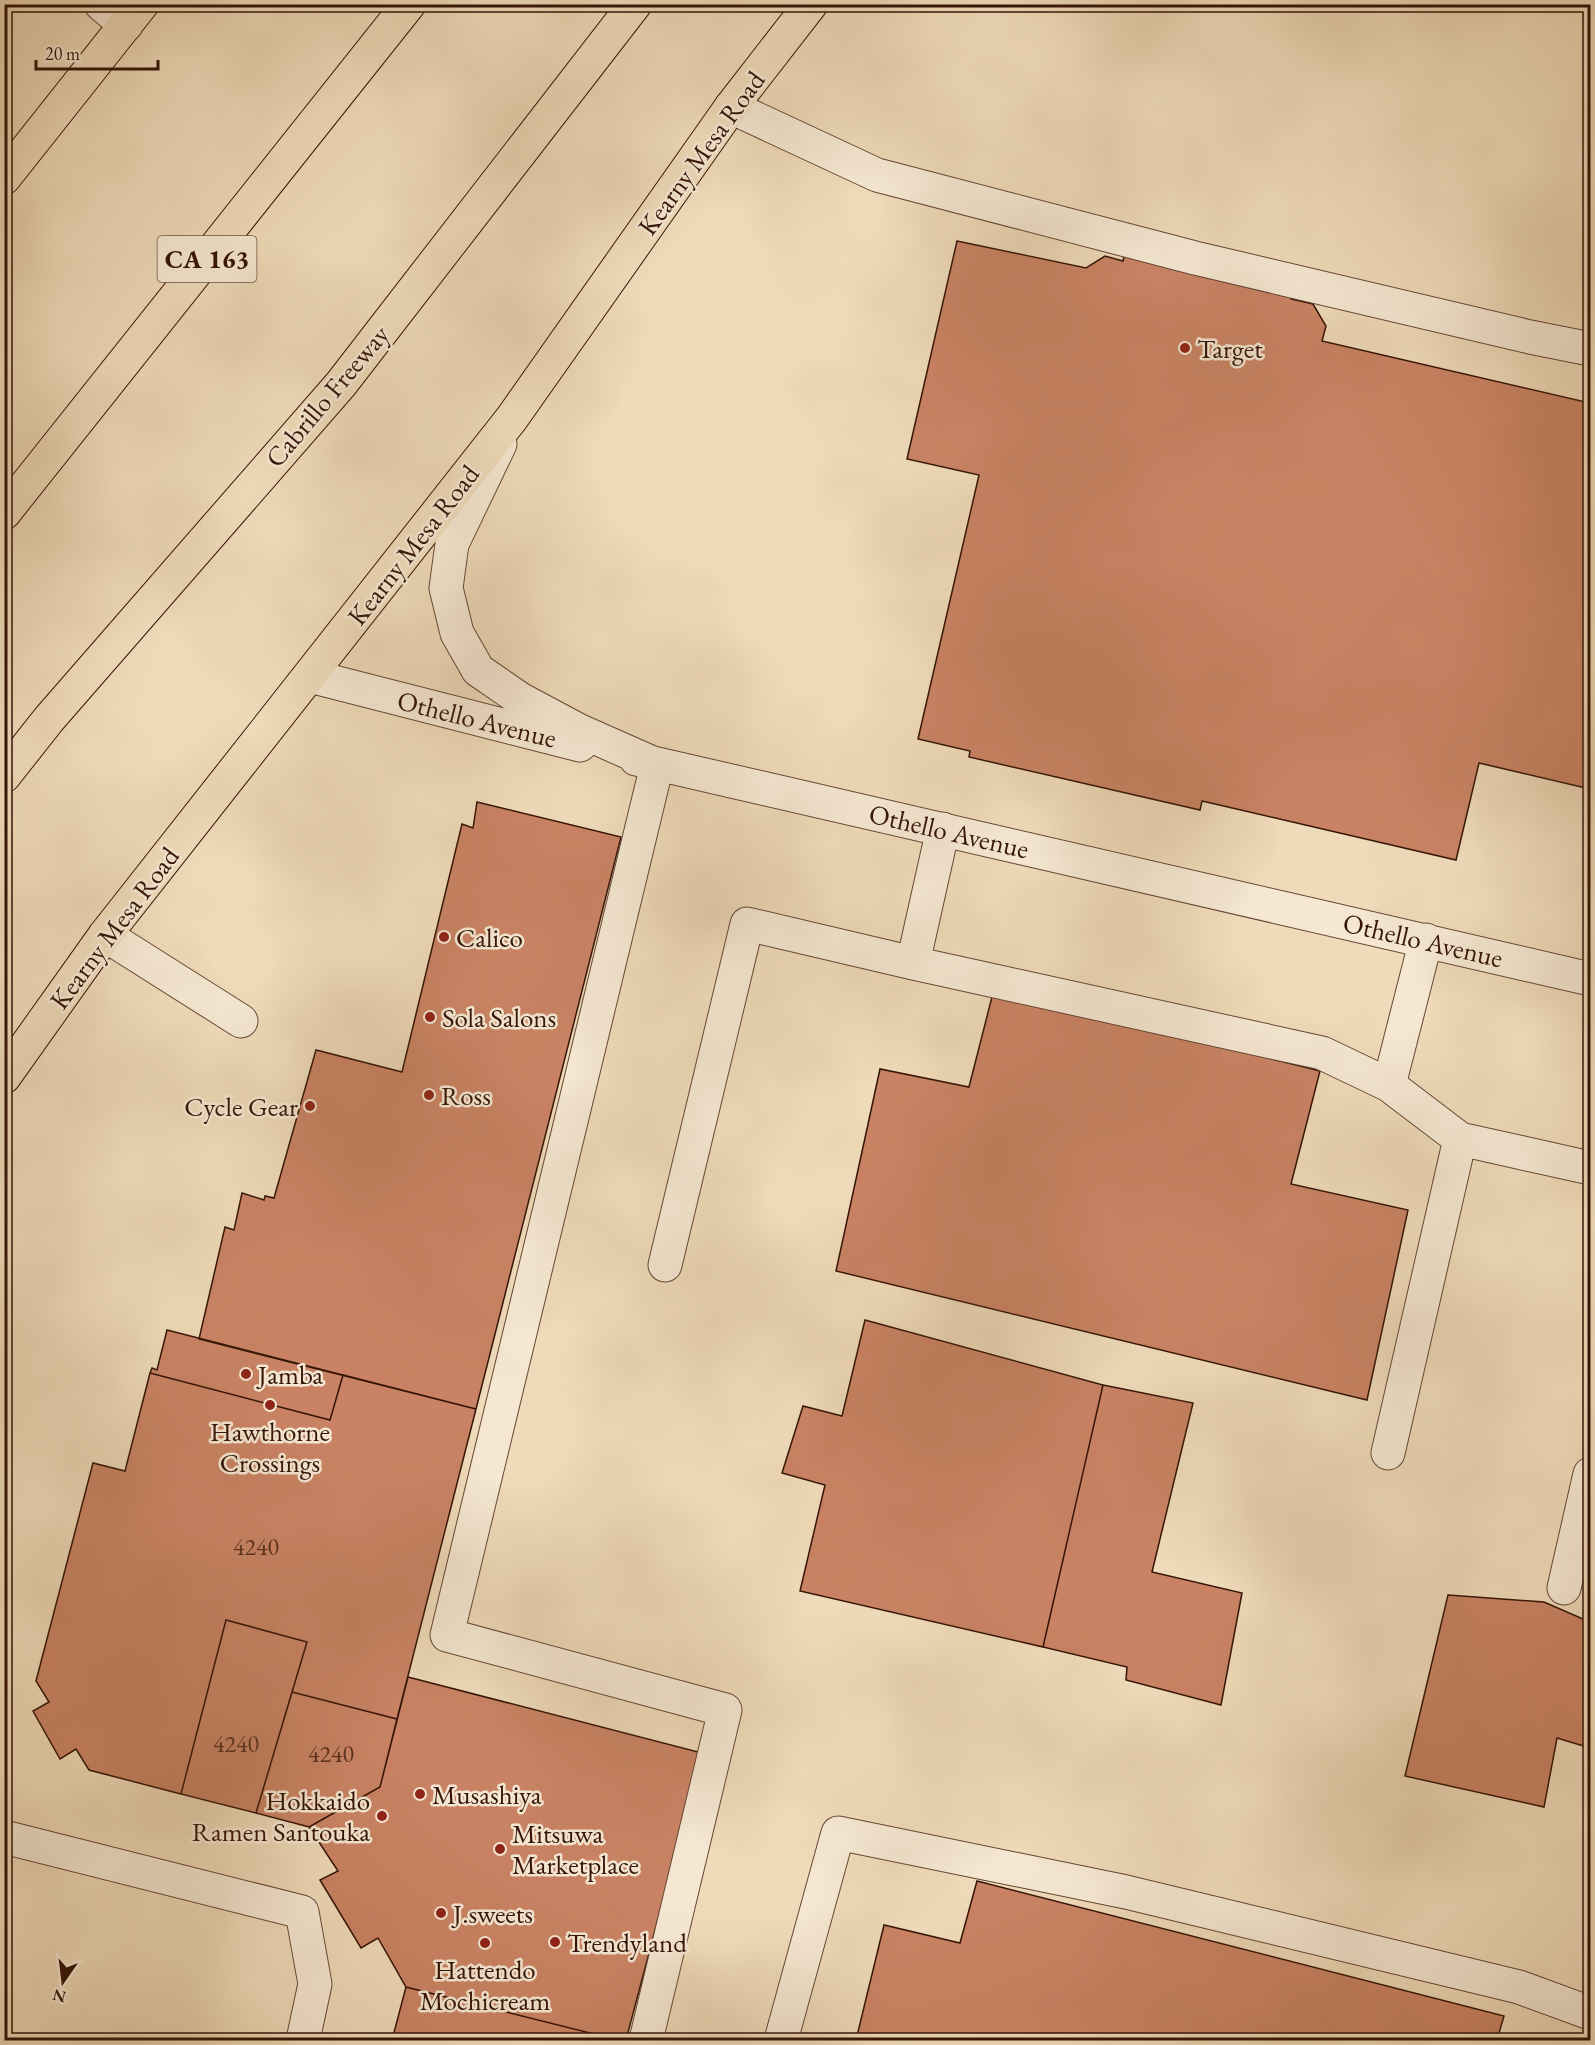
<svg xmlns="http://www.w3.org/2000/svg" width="1595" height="2045" viewBox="0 0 1595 2045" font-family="'EB Garamond',serif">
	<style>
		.building { fill: #c98364; stroke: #351407; stroke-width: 1.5 }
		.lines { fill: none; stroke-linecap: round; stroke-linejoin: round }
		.minor-casing { stroke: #644634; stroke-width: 35 }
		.major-casing { stroke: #351407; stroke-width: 35 }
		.highway-casing { stroke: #351407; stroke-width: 35 }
		.minor { stroke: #f5e7d2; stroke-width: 33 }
		.major { stroke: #efdab9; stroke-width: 33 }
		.highway { stroke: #efdab9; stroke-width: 33 }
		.poi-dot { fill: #8f2418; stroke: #f5e7d2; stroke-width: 2 }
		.labels { text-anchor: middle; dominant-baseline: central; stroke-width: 5; stroke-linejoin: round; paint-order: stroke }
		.number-label { font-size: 24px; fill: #5a301e }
		.shield { fill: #f5e7d2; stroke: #6f5344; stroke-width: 1.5 }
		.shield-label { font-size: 26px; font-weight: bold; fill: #351407 }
		.street-label { font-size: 27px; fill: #351407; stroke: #f5e7d2 }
		.poi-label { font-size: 27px; fill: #351407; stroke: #f5e7d2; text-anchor: start }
	</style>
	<rect width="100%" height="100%" fill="#efdab9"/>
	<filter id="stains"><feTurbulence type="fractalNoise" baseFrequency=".00333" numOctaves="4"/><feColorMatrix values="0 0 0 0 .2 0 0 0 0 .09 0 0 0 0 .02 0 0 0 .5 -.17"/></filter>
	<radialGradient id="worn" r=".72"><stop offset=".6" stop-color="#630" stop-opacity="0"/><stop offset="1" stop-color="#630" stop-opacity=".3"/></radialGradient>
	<path class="building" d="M957,241L1086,268L1105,256L1123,261L1124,256L1293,295L1291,299L1313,304L1326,326L1322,341L1590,403V789L1479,763L1456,860L1202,801L1200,810L969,757L970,751L918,739L979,475L907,459Z
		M477,802L621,837L476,1409L199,1339L225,1227L234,1230L242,1193L264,1200L265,1196L274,1198L316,1050L402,1072L462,824L473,828Z
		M994,989L1320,1071L1291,1184L1408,1210L1367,1400L836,1271L880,1069L969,1087Z
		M865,1320L1103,1385L1043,1647L800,1591L825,1485L782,1473L803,1406L842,1416Z
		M167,1330L343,1375L330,1420L150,1373L152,1368L157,1370Z
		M150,1373L330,1420L343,1375L476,1409L397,1719L292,1692L307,1642L226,1620L181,1794L89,1770L76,1749L60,1759L33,1711L49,1702L36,1681L93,1463L125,1471Z
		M1103,1385L1193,1403L1152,1572L1242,1593L1221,1705L1126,1680L1127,1667L1043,1647Z
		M1448,1595L1544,1602L1590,1622V1748L1557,1738L1544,1807L1405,1776Z
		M226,1620L307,1642L256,1813L181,1794Z
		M408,1677L702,1753L626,2040H618L406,1987L378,1938L361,1948L320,1880L338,1871L309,1827L380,1787Z
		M292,1692L397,1719L380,1787L309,1827L256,1813Z
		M977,1881L1504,2016L1497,2040H856L884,1925L960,1943Z
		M406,1987L618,2040H392Z"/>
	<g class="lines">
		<g class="minor-casing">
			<path id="minor" d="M101,4L126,25
				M731,107L877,175L1195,258L1530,337L1590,349
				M500,444L452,544L446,588L457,633L478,670L520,699L578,730L657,765L447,1635L725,1710L646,2040
				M310,676L580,745
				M636,759L1590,979
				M105,935L241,1021
				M913,963L943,829
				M1389,1085L1426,940
				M665,1265L747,924L913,963L1322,1053L1389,1085L1460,1139L1590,1168
				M1388,1453L1460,1139
				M1564,1588L1590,1474
				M4,1837L302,1912L315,1984L303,2040
				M781,2040L838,1833L1126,1892L1519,1987L1590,2013"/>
		</g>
		<g class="major-casing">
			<path id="major" d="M4,178L142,4
				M4,1077L105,935L512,418L731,107L811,4"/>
		</g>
		<g class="highway-casing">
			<path id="highway" d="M4,513L409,4
				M4,776L49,719L341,384L635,4"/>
		</g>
		<use href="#minor" class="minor"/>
		<use href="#major" class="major"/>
		<use href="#highway" class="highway"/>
	</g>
	<g class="poi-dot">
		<circle cx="1185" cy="348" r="6"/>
		<circle cx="444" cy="937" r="6"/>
		<circle cx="430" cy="1017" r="6"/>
		<circle cx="429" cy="1095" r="6"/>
		<circle cx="310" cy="1106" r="6"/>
		<circle cx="246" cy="1374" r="6"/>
		<circle cx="270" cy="1405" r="6"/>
		<circle cx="420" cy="1794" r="6"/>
		<circle cx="382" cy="1816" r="6"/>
		<circle cx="500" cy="1849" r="6"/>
		<circle cx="441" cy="1913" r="6"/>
		<circle cx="555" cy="1942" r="6"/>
		<circle cx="485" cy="1943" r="6"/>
	</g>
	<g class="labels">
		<g class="number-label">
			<text x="256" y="1546">4240</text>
			<text x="236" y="1743">4240</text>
			<text x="331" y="1753">4240</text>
		</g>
		<rect class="shield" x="157.5" y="236" width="99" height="46" rx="4.5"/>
		<g class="shield-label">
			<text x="207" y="259">CA 163</text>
		</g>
		<g class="street-label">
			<text transform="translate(701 153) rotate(-54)">Kearny Mesa Road</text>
			<text transform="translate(327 396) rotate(-50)">Cabrillo Freeway</text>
			<text transform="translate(413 545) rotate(-52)">Kearny Mesa Road</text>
			<text transform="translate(477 719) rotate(14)">Othello Avenue</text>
			<text transform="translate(949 831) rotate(13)">Othello Avenue</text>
			<text transform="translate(114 928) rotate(-53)">Kearny Mesa Road</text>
			<text transform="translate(1423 940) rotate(13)">Othello Avenue</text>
		</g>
		<g class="poi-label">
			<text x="1197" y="348">Target</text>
			<text x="456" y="937">Calico</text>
			<text x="442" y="1017">Sola Salons</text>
			<text x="441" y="1095">Ross</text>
			<text x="298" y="1106" text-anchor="end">Cycle Gear</text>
			<text x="258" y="1374">Jamba</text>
			<text x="270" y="1431" text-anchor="middle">Hawthorne<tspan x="270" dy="31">Crossings</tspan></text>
			<text x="432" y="1794">Musashiya</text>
			<text x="370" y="1800" text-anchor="end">Hokkaido<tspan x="370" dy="31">Ramen Santouka</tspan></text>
			<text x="512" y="1833">Mitsuwa<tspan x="512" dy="31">Marketplace</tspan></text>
			<text x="453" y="1913">J.sweets</text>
			<text x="567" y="1942">Trendyland</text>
			<text x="485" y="1969" text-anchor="middle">Hattendo<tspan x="485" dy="31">Mochicream</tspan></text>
		</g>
	</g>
	<rect width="1595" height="2045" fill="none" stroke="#efdab9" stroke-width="24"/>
	<rect x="6" y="6" width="1583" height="2033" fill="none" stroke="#351407" stroke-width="3"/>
	<rect x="12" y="12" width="1571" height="2021" fill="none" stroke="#351407" stroke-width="1.5"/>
	<g transform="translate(63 1982) rotate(194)" stroke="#f5e7d2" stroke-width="4.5" paint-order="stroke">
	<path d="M0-4.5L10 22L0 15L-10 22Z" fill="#351407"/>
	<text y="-9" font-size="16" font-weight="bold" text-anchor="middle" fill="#351407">N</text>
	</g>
	<path d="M36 60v9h122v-9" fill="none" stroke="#351407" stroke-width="3"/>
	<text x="45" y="60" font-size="18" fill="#351407" stroke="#f5e7d2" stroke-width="4.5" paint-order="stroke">20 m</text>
	<rect width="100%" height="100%" filter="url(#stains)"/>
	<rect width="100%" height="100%" fill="url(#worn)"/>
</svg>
